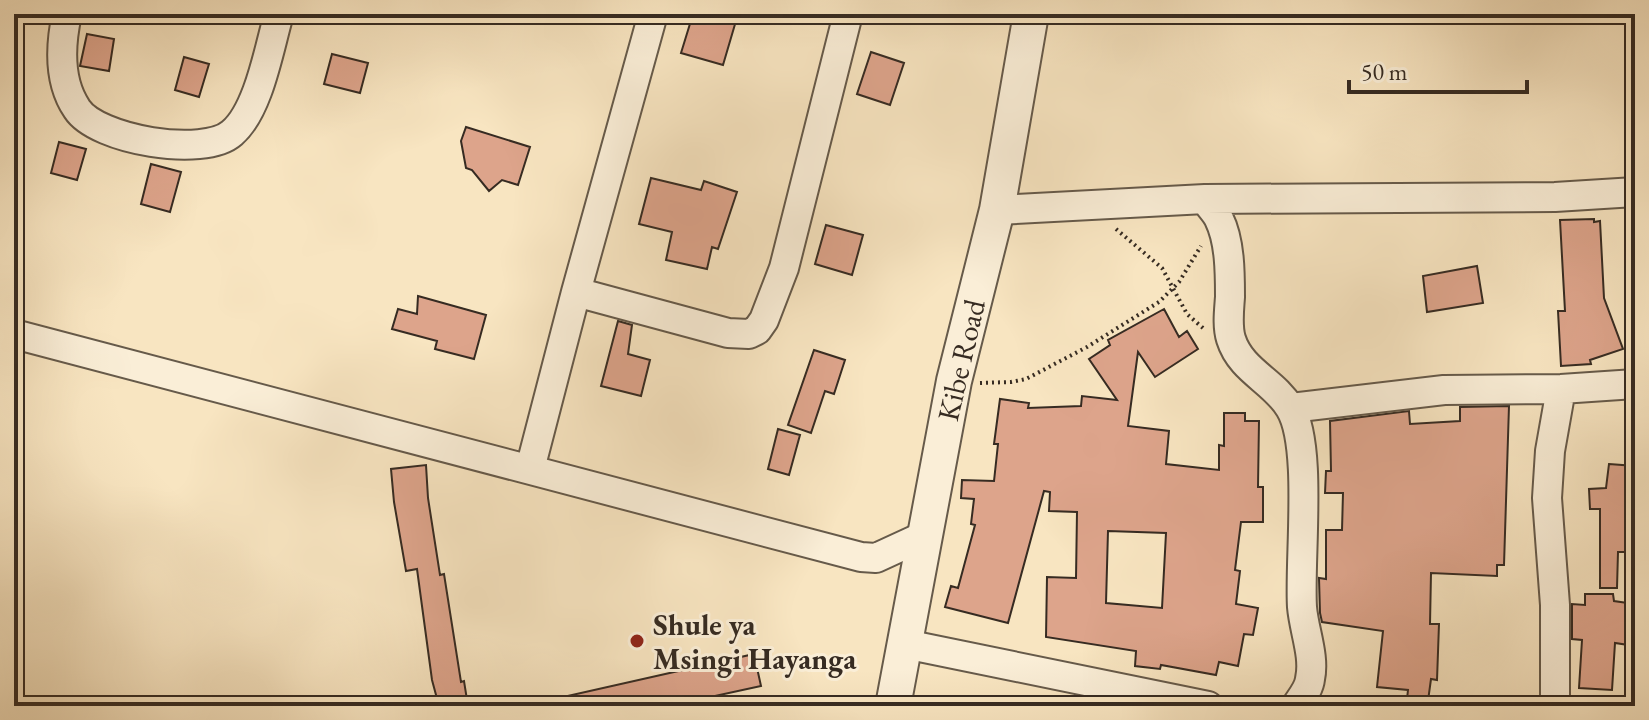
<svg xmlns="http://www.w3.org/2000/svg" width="1649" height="720" viewBox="0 0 1649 720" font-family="'EB Garamond',serif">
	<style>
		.building { fill: #dda48b; stroke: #362b22; stroke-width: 2; fill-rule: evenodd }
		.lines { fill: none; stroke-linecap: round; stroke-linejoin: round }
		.minor-casing { stroke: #665a4a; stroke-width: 32 }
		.tertiary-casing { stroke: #665a4a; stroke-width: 38 }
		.path { stroke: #362b22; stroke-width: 4; stroke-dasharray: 2 4; stroke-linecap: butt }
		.minor { stroke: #faeed7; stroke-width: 28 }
		.tertiary { stroke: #faeed7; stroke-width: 34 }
		.poi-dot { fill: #8f2418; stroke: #faeed7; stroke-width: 3 }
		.labels { text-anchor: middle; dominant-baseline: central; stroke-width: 6; stroke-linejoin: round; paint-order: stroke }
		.street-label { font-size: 30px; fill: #362b22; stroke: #faeed7 }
		.poi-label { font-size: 30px; font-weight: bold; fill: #362b22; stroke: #faeed7; text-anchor: start }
	</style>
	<rect width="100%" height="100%" fill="#f8e5c1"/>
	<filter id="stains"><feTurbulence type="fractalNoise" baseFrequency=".0025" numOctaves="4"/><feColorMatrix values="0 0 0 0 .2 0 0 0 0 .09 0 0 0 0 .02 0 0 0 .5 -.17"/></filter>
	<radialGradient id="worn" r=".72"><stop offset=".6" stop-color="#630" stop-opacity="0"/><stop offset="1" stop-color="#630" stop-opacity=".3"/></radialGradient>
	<path class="building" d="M693,14H738L723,65L681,53Z
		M87,34L114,39L109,71L80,66Z
		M871,52L904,63L890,105L857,94Z
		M332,54L368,63L360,93L324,84Z
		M184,57L209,64L199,97L175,90Z
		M466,127L530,147L518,185L502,180L489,191L472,170L466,168L461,141Z
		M59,142L86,149L77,180L51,173Z
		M151,164L181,172L170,212L141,204Z
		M651,178L701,190L704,181L737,192L718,249L712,247L707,269L666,260L672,232L639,224Z
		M1594,219V222L1600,221L1604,298L1623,349L1590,360L1591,364L1561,366L1558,311H1565L1560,220Z
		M826,225L863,235L852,275L815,264Z
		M1477,266L1483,303L1427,312L1423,276Z
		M418,296L486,315L474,359L435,349L437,341L392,329L398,309L417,314Z
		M1164,309L1179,337L1187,331L1198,349L1155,377L1138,352L1128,426L1169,431L1166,464L1219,470V445L1224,446V413H1245V421H1259L1258,487H1263V522H1241L1235,570L1240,571L1236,604L1258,608L1253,635L1244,634L1238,666L1219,662L1216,675L1161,665L1160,669L1135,666L1136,651L1046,637L1047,577L1076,578L1077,512L1049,511L1050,492L1044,491L1008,623L945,607L951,586L958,588L975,525L971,524L974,499L961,498L962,480L994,481L998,444H994L1000,399L1029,403L1028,408L1081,406L1082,396L1117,400L1089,359L1110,345L1108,340ZM1108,531L1166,533L1162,608L1106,603Z
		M618,321L632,325L628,354L650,360L641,396L601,386Z
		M814,350L845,360L834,394L825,391L811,433L788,425Z
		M1509,406L1504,565H1497V576L1431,573L1430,624H1439L1437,680L1431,679L1428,701L1407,699L1408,690L1377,687L1383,631L1322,622L1320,613L1319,578L1326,579V530H1342L1343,493H1325L1326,471H1331L1330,421L1409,411L1410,424L1460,421V407Z
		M778,429L800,435L789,475L768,469Z
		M1609,464L1635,466V552H1618L1617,588H1600V509H1590L1589,489L1606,488Z
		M426,465L428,498L440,575L444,574L461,682L464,681L468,706H439L432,680L417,569L406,571L394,502L391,469Z
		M1585,594H1613L1614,601L1635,604V646L1615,643L1612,690L1579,688L1582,640L1572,639V604L1585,605Z
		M754,654L761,686L669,706H564L563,697Z"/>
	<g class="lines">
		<g class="minor-casing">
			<path id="minor" d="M67,14C60,46 58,81 77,109C97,140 204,158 232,133C259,110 269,48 279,14
				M1205,199C1209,206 1216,212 1219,219C1230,241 1230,273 1230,297C1229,311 1227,326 1231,339C1241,371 1274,381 1290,408C1313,445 1299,559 1302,607C1304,631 1315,656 1310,679C1309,689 1301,698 1296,706
				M997,210L1205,199L1555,197L1635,192
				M576,292L728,333L749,334L757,330L764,320L784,268L848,14
				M14,334L861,557L876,558L926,535
				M1291,408L1444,390L1561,389L1635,384
				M530,469L576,292L653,14
				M905,644L1208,706
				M1555,706V605L1547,498L1550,451L1561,389"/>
		</g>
		<g class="tertiary-casing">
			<path id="tertiary" d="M893,706L954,381L997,210L1031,14"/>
		</g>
		<path class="path" d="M1116,229L1162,268L1187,314L1204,329
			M980,383L1011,382L1026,379L1087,347L1159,302L1179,282L1201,246"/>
		<use href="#minor" class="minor"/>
		<use href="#tertiary" class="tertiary"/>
	</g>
	<circle class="poi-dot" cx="637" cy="641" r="8"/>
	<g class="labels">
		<g class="street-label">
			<text transform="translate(961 360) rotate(-77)">Kibe Road</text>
		</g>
		<g class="poi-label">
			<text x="653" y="624">Shule ya<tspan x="653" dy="34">Msingi Hayanga</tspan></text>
		</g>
	</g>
	<rect width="1649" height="720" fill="none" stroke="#f8e5c1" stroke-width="48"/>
	<rect x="16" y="16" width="1617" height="688" fill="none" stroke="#362b22" stroke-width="4"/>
	<rect x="24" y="24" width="1601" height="672" fill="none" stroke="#362b22" stroke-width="2"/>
	<path d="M1349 80v12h178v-12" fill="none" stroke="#362b22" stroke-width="4"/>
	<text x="1361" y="80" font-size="24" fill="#362b22" stroke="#faeed7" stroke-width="6" paint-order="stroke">50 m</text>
	<rect width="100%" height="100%" filter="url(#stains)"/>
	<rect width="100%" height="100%" fill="url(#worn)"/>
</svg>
